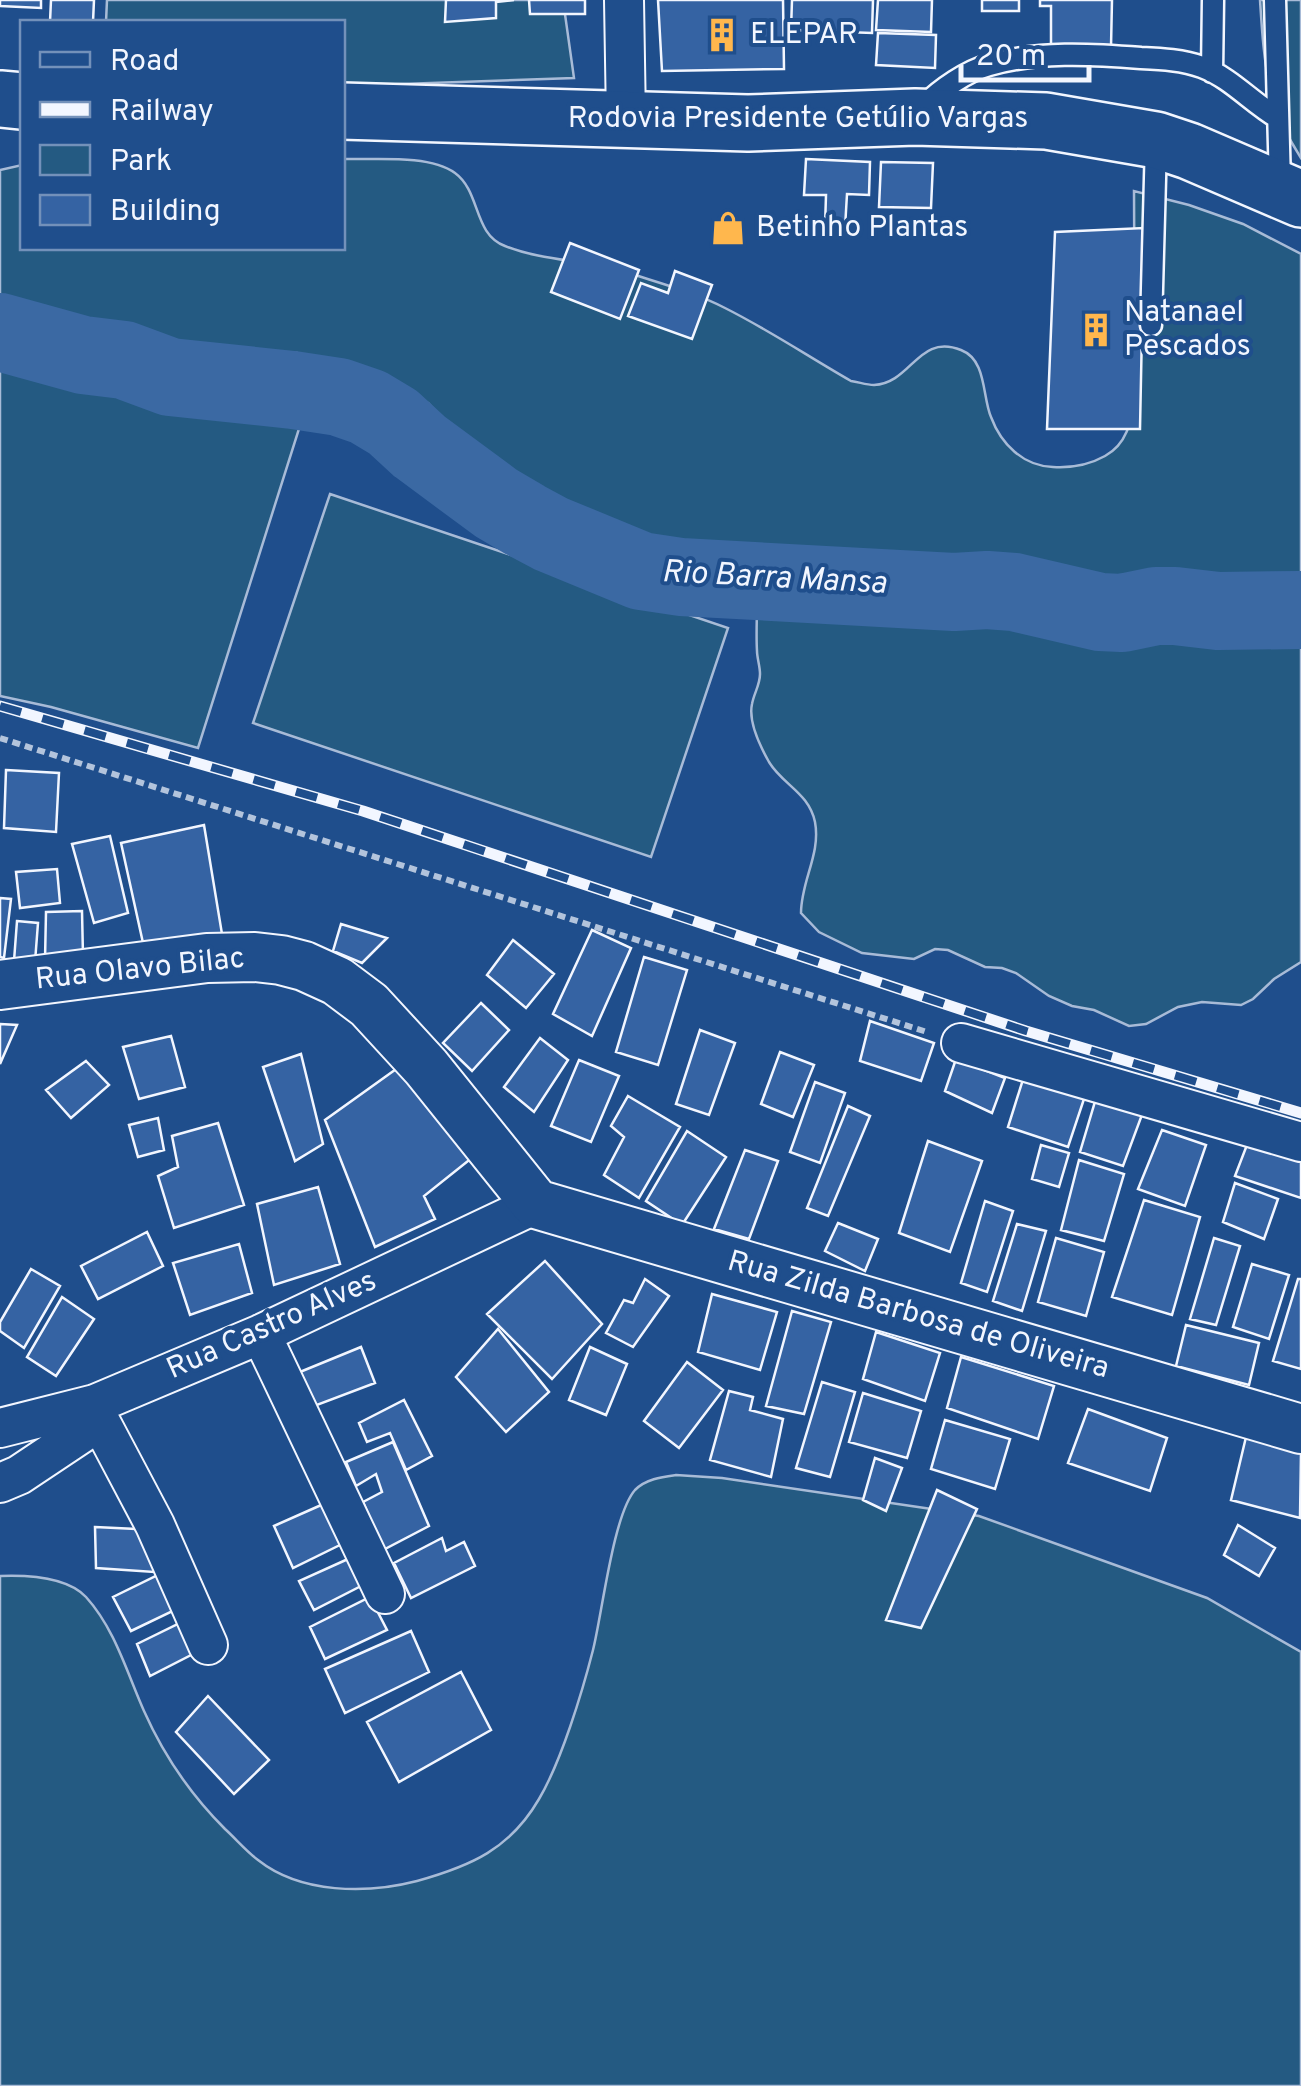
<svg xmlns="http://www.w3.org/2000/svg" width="1301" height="2086" viewBox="0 0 1301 2086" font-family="Overpass,sans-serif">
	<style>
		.green { fill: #245a82; stroke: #a8bbd7; stroke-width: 2.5 }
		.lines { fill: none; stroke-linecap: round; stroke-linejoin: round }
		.river { stroke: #3b69a3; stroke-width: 78 }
		.building { fill: #3563a3; stroke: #f2f6ff; stroke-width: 2.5 }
		.service-casing { stroke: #f2f6ff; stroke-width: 25 }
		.minor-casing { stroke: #f2f6ff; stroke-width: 42 }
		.tertiary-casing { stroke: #f2f6ff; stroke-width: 52 }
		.primary-casing { stroke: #f2f6ff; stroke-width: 60 }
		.path { stroke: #b3c4dc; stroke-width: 6; stroke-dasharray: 8 5; stroke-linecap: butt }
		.service { stroke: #1f4e8c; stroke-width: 20 }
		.minor { stroke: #1f4e8c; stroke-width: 38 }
		.tertiary { stroke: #1f4e8c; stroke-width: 48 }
		.primary { stroke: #1f4e8c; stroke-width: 55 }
		.rail-casing { stroke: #f2f6ff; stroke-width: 11 }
		.rail { stroke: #1f4e8c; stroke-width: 8; stroke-dasharray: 22; stroke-linecap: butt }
		.labels { text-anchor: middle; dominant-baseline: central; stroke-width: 8; stroke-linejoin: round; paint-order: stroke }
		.poi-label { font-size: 30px; fill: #f2f6ff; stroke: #1f4e8c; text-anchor: start }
		.street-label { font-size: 30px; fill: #f2f6ff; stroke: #1f4e8c }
		.water-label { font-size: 32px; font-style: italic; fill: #f2f6ff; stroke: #1f4e8c }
	</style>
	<rect width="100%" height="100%" fill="#1f4e8c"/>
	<path class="green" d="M107,0H563L574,78L373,85L343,83L342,22H106Z
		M1260,0H1301V158C1266,105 1264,61 1260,0Z
		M343,159C374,160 429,154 455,173C481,192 473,234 505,246C545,262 591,260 632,274C663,284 696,293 725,308C769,330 809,357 851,381C859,382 866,385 874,385C912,383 918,333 961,350C987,360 982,396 991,417C1001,444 1023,466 1053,467C1070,468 1089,465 1105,456C1127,444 1131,422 1135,398L1134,191L1189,205L1243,224L1301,254V594L1216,587L1139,586L1103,590L1028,580L694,552L640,542L566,515L520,494L478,466L458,443L442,418L428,403L328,361L297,353L175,358L75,340L25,325L0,315V170L22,165V248H342Z
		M0,348L129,379L178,394L304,413L198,748L51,707L0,696Z
		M330,494L728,628L651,857L253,723Z
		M757,604L1003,611L1108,623L1301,625V962L1274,979L1253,999L1241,1005L1202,1002L1178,1007L1146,1024L1129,1026L1094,1010L1072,1006L1049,996L1016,973L1002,968L985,967L948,950L935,949L914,959L862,953L819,932L801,913C801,881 821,854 815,822C809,793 783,785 769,762C760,746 748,722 752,704C754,693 760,685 760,674C760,666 757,658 757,651C756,635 757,619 757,604Z
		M676,1475L722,1478L979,1516L1207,1598L1301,1652V2086H0V1576C27,1575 66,1576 86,1597C115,1629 127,1673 144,1711C164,1756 190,1794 225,1829C236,1839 246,1851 258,1860C301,1894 367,1894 417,1881C471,1866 510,1849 539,1799C561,1762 582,1693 593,1650C602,1615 613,1515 635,1490C646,1479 662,1477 676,1475Z"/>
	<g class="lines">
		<path class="river" d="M0,332L83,355L124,360L170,377L293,390L339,397L368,407L393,422L419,446L496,503L525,520L551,534L641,571L681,577L954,592L987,590L1014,592L1100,612L1122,613L1156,606H1175L1218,611L1301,610"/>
	</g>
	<path class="building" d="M0,0H41V8L0,6Z
		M51,0H94L93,22H50Z
		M446,0H514L496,2V18L445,22Z
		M529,0H585V14H530Z
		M658,0H783L784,69L662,71Z
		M792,0H873L872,33L791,30Z
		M878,0H932L931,32L876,30Z
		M982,0H1019V11H982Z
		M1040,0H1112L1111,47L1051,46V6H1040Z
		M878,33L936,35L935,68L876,65Z
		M806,159L870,162L869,195L847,194L845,228L825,227L826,195H804Z
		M881,162L933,163L931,208L879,207Z
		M1144,228L1140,429H1047L1055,232Z
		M570,243L639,270L620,319L551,292Z
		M675,271L712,285L692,339L628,316L641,283L668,293Z
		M6,770L59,773L56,832L4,828Z
		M204,825L222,934L145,952L121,843Z
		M110,836L128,913L94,923L72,844Z
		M57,869L60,903L20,908L16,872Z
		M0,898L11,899L4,958L0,957Z
		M82,911L83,956L45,960L46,912Z
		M17,921L38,923L35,962L14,961Z
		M341,924L387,938L362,963L333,951Z
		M592,930L631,948L592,1036L553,1014Z
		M513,940L554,974L526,1008L487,975Z
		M644,957L687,970L658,1065L616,1052Z
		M481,1003L509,1030L472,1071L443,1043Z
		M870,1021L934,1043L921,1081L860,1061Z
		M0,1024L17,1025L0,1064Z
		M700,1030L735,1043L709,1115L676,1104Z
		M171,1036L185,1087L139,1099L123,1047Z
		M540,1038L568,1060L534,1112L504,1087Z
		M780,1052L814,1065L793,1117L761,1104Z
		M301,1054L323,1144L295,1161L263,1067Z
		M956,1059L1005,1078L992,1113L945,1091Z
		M579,1060L619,1076L591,1142L551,1126Z
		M86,1061L109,1085L71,1118L46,1090Z
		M406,1062L473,1157L424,1196L435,1219L375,1247L325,1120Z
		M1025,1073L1086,1093L1068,1147L1008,1127Z
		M815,1082L845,1093L820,1163L790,1152Z
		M1097,1095L1143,1112L1123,1166L1080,1152Z
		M628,1096L680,1127L639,1198L604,1175L624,1137L611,1126Z
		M848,1106L870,1116L828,1216L807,1208Z
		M158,1118L164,1150L138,1157L129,1125Z
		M218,1123L244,1205L174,1228L158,1176L178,1167L172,1136Z
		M1162,1130L1206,1145L1185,1206L1138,1189Z
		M687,1131L726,1157L682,1225L646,1201Z
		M1250,1137L1301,1154V1198L1235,1176Z
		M928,1141L982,1161L950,1252L899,1233Z
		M1041,1145L1069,1153L1059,1187L1032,1179Z
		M745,1150L778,1161L749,1239L714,1229Z
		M1079,1160L1124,1174L1104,1241L1061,1230Z
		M1235,1183L1278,1199L1264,1239L1223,1222Z
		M318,1187L340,1264L274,1285L257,1204Z
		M1144,1200L1200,1217L1172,1315L1112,1297Z
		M985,1201L1013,1211L987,1292L961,1283Z
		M838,1223L878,1239L865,1271L825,1251Z
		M1017,1224L1046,1231L1022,1311L993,1301Z
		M147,1232L163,1266L98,1299L81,1266Z
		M1056,1238L1104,1252L1086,1316L1038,1302Z
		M1214,1238L1240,1246L1216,1325L1190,1319Z
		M239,1244L252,1293L190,1315L173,1263Z
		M545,1261L602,1324L552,1379L487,1314Z
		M1252,1264L1289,1275L1269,1339L1233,1327Z
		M31,1269L60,1286L24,1348L0,1331V1322Z
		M645,1279L669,1296L633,1347L606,1333L624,1300L633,1303Z
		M1298,1279H1301V1369L1273,1361Z
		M712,1294L777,1312L760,1370L698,1352Z
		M62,1297L94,1319L56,1376L27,1357Z
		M792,1311L831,1322L804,1414L766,1406Z
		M1186,1325L1259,1343L1249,1385L1176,1366Z
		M498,1329L549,1392L506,1432L456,1377Z
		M876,1332L940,1353L925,1401L863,1379Z
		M361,1347L375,1383L309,1408L295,1374Z
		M590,1347L627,1364L606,1415L569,1400Z
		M961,1357L1054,1386L1038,1439L947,1408Z
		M687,1362L723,1390L679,1448L644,1421Z
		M822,1382L855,1392L830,1477L796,1468Z
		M729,1391L753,1397L750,1410L783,1419L771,1477L710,1460Z
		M863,1393L921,1411L907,1458L849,1442Z
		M404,1400L432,1456L406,1470L390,1433L367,1442L359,1423Z
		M1088,1409L1167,1438L1150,1491L1068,1463Z
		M945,1420L1010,1439L995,1489L931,1469Z
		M1246,1437L1301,1452L1300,1518L1231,1500Z
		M393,1442L429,1526L383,1550L363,1502L382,1492L376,1474L356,1486L346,1462Z
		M875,1458L902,1468L886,1511L863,1500Z
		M937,1490L977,1509L921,1628L886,1620Z
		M328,1502L346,1542L293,1568L274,1526Z
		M1238,1525L1275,1548L1259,1576L1224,1555Z
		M95,1527L157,1530L154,1572L96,1568Z
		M442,1538L446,1551L464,1542L475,1566L411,1598L394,1563Z
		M348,1559L361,1586L314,1610L299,1581Z
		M160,1574L177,1609L131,1631L113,1597Z
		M370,1597L387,1630L325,1659L310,1627Z
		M180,1623L195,1653L150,1676L137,1644Z
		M411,1631L429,1672L345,1713L325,1669Z
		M461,1672L491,1730L399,1782L367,1722Z
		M208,1696L269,1760L234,1794L176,1732Z"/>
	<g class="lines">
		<g class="service-casing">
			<path id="service" d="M1275,0L1280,183
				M1212,72L1213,0
				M925,105C941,89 967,71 989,65C1038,51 1091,54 1141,58C1162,59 1183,60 1202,67C1231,78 1251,102 1278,118
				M1151,325L1156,142"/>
		</g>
		<g class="minor-casing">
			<path id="minor" d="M624,0L626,120
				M961,1043L1301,1142
				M261,1334L385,1594
				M95,1404L100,1421L155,1525L208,1645
				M0,1428L95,1404L261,1334L536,1204
				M0,1483L19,1475L100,1421"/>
		</g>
		<g class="tertiary-casing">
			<path id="tertiary" d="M0,985L207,958L255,957L281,960L304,966L337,981L369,1005L426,1067L536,1204L1301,1429"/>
		</g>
		<g class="primary-casing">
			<path id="primary" d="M0,99L22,101
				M342,111L748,123L915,117L1046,121L1156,140L1189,151L1301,199"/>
		</g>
		<path class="path" d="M0,738L927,1032"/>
		<use href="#service" class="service"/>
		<use href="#minor" class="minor"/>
		<use href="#tertiary" class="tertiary"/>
		<use href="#primary" class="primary"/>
		<g class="rail-casing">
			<path id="rail" d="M0,706L363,811L1026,1031L1301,1113"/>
		</g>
		<use href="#rail" class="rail"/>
	</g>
	<defs>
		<g id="building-bare" transform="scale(2.7)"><path d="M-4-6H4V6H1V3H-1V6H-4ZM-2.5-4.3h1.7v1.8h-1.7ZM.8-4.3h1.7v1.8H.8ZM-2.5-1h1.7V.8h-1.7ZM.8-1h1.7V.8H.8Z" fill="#ffb74d" stroke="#1f4e8c" stroke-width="2.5" paint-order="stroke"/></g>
		<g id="shop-bare" transform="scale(2.7)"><path d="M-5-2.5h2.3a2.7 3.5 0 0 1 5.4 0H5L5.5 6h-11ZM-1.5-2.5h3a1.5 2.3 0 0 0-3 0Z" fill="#ffb74d" stroke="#1f4e8c" stroke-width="2.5" paint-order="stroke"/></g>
	</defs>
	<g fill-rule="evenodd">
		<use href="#building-bare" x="722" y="35"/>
		<use href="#shop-bare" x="728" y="228"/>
		<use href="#building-bare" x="1096" y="330"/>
	</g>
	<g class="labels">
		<g class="poi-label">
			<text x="750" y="35">ELEPAR</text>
			<text x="756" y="228">Betinho Plantas</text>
			<text x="1124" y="313">Natanael<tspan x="1124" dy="34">Pescados</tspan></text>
		</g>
		<g class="street-label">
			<text x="798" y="119">Rodovia Presidente Getúlio Vargas</text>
			<text transform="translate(140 970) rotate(-6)">Rua Olavo Bilac</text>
			<text transform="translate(918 1316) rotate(16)">Rua Zilda Barbosa de Oliveira</text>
			<text transform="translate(272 1326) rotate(-24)">Rua Castro Alves</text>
		</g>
		<g class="water-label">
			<text transform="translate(774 579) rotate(3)">Rio Barra Mansa</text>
		</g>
	</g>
	<rect x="20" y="20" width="325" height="230" fill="#1f4e8c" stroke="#7391ba" stroke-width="2.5"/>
	<rect x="40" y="52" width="50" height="15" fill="#1f4e8c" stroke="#7391ba" stroke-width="2.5"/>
	<text x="110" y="70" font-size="30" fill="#f2f6ff">Road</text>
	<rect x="40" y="102" width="50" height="15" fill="#f2f6ff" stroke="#7391ba" stroke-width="2.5"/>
	<text x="110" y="120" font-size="30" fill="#f2f6ff">Railway</text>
	<rect x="40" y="145" width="50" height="30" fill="#245a82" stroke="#7391ba" stroke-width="2.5"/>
	<text x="110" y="170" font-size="30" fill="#f2f6ff">Park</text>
	<rect x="40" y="195" width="50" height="30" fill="#3563a3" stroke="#7391ba" stroke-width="2.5"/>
	<text x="110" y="220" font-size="30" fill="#f2f6ff">Building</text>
	<path d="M961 65v15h128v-15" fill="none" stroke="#f2f6ff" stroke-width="5"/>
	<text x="976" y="65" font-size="30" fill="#f2f6ff" stroke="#1f4e8c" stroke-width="8" paint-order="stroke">20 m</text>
</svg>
